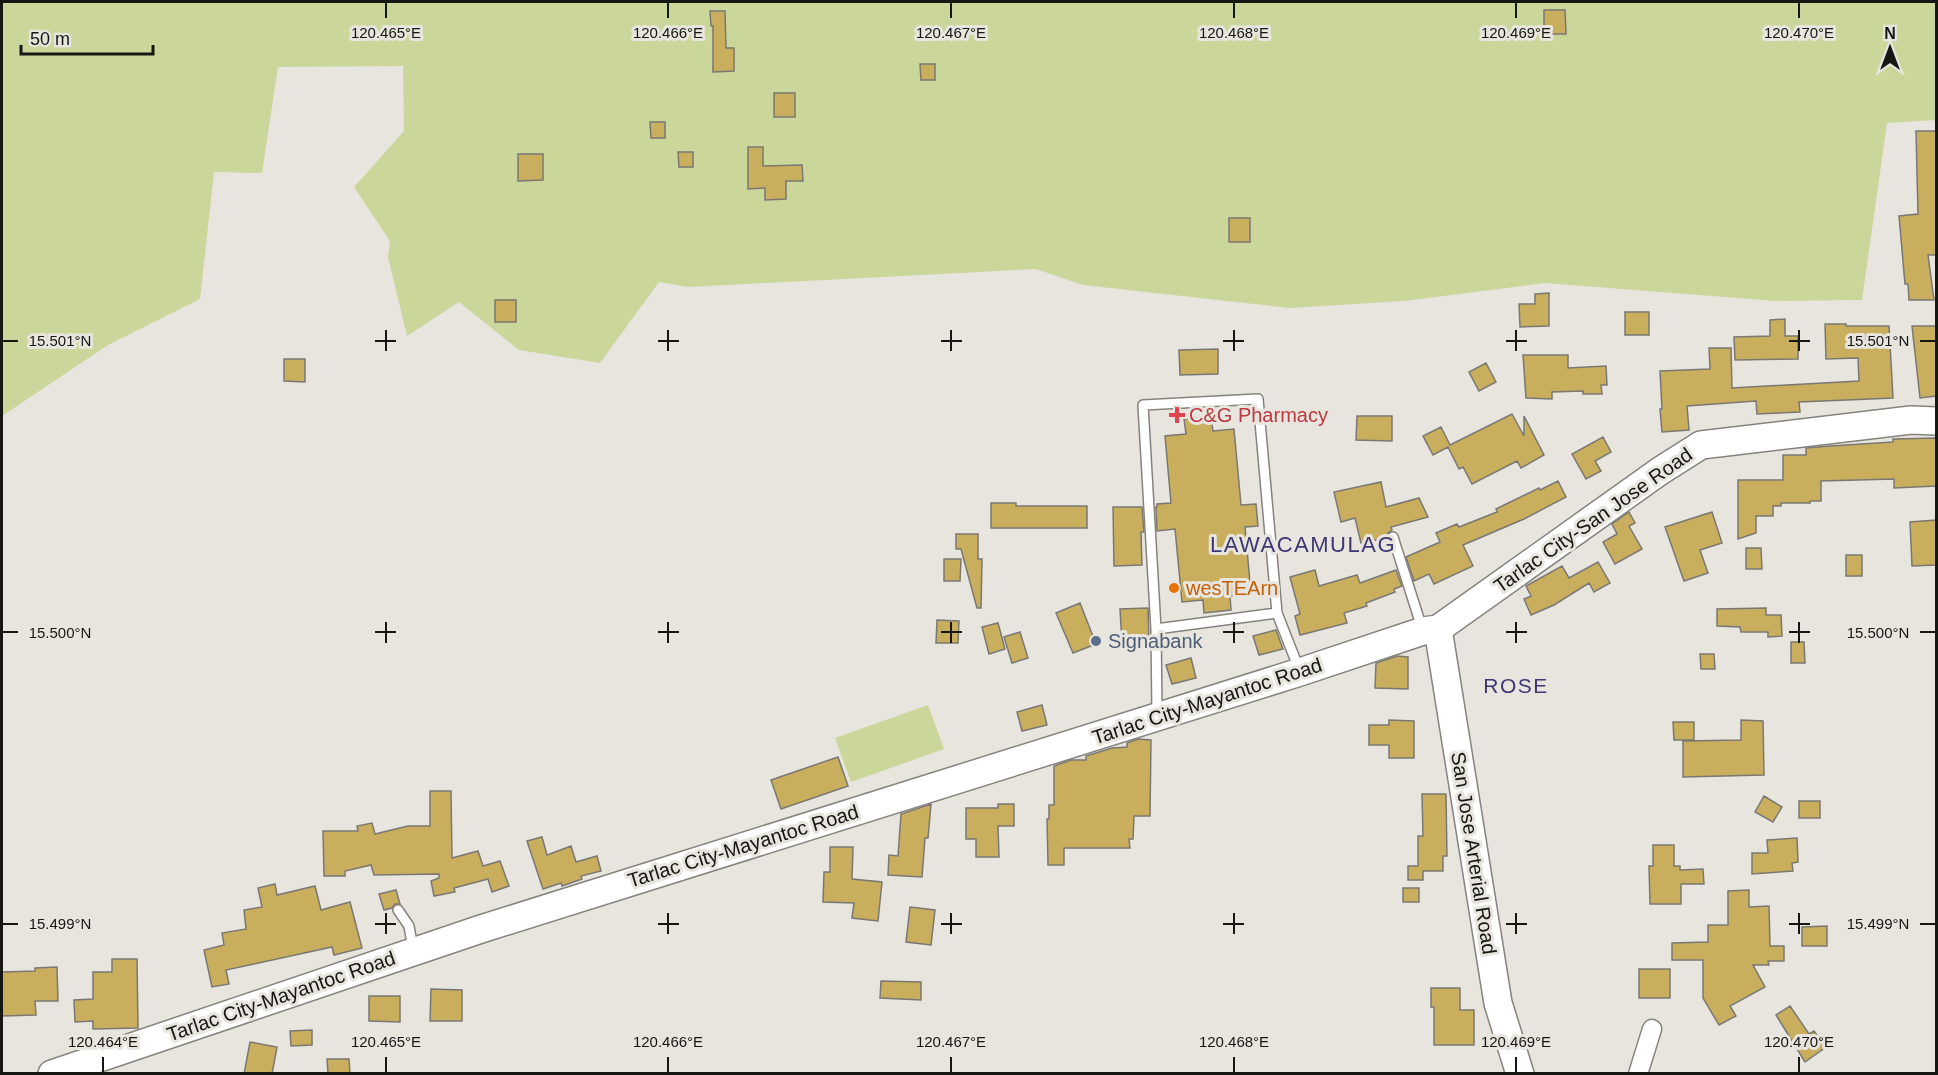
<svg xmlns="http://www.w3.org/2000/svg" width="1938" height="1075" viewBox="0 0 1938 1075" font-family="Arial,sans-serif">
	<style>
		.green { fill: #cbd69b }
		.building { fill: #c9ae5e; stroke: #7a7872; stroke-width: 1.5 }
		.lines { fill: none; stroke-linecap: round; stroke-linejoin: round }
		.lane-casing { stroke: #85837d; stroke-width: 12 }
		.street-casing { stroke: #85837d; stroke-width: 21 }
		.secondary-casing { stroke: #85837d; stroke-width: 30 }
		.lane { stroke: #fff; stroke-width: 9 }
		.street { stroke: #fff; stroke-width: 18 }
		.secondary { stroke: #fff; stroke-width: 27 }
		.ticks { fill: none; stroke: #161613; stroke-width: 2 }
		.health-dot { fill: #e0444e; stroke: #e7e5de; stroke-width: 2 }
		.food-dot { fill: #e8710a; stroke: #e7e5de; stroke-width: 2 }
		.service-dot { fill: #5c6f8a; stroke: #e7e5de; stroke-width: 2 }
		.labels { text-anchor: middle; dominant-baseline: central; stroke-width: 6; stroke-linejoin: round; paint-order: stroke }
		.health-label { font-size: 20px; fill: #be3a42; stroke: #e7e5de; text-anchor: start }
		.street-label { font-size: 20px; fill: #161613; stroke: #e7e5de }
		.food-label { font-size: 20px; fill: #c56008; stroke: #e7e5de; text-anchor: start }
		.service-label { font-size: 20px; fill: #4e5e75; stroke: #e7e5de; text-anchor: start }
		.neighbourhood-label { font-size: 21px; letter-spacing: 1.5px; fill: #3e3773; stroke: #e7e5de }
		.quarter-label { font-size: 22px; letter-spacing: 1.5px; fill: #3e3773; stroke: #e7e5de }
		.ticks-label { font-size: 15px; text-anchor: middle; fill: #161613; stroke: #e7e5de; stroke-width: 6; stroke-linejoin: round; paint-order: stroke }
	</style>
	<rect width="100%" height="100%" fill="#e7e5de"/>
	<path class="green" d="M2,2H1936V120L1887,123L1862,300L1776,301L1545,283L1404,301L1290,308L1083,285L1036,269L688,287L659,282L600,363L519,350L459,302L407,336L388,257L390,241L354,187L404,131L403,66L278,67L262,173L214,172L200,299L108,345L2,416Z
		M928,705L944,749L851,782L835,738Z"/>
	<path class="building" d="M1544,10H1565L1566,34H1544Z
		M710,11H725L726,48H734V71L713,72V26H711Z
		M920,64H935V80H921Z
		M774,93H795V117H774Z
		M650,122H665V138H651Z
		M1916,131H1936V255H1928L1934,300H1909L1908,284H1905L1899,216L1918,214Z
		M748,147H763V166L802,165L803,181H786V199L765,200V188L748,189Z
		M678,152H693V167H679Z
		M518,154H543V180L518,181Z
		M1229,218H1250V242H1229Z
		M1549,293V326L1520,327L1519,304H1535V294Z
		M495,300H516V322H495Z
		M1625,312H1649V335H1625Z
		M1785,319V336H1798V359L1735,360L1734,337L1770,336V320Z
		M1825,324H1846V326H1889L1893,398L1799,402L1800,412L1757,414L1756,401L1687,406L1689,430L1662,432L1660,409H1662L1660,371L1710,369L1709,348H1731L1732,388L1859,381L1858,358L1826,359Z
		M1912,326H1936V396L1920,398Z
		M1218,349V374L1180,375L1179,350Z
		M1523,355H1568V368L1606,366L1607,385H1601L1602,394H1583V391L1552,392V399L1526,398Z
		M284,359H305V382L284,381Z
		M1486,363L1496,382L1479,391L1469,372Z
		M1512,414L1524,436V416L1544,455L1521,468L1517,461L1472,484L1463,467L1459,469L1448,447L1433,455L1423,436L1441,427L1450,445Z
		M1357,416H1392V441L1356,440Z
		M1211,417L1213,431L1234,429L1241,505L1256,504L1258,526L1245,527L1251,594L1230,596L1231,610L1204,613L1203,600L1182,602L1175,529L1157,531L1156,507H1157V504L1171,503L1165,436L1186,434L1184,419Z
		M1603,437L1611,452L1595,461L1601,471L1586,479L1572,454Z
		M1936,438V486L1894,488V479L1821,481V501H1810V503H1781V506H1773V516H1756V533L1738,539V480H1783V455H1806V448L1830,446L1893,442V439Z
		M1558,481L1566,497L1524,519L1463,545L1473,566L1434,584L1429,574L1414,581L1406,557L1440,542L1436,533L1457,524L1459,527L1497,512L1496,509L1539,488L1540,490Z
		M1381,482L1386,507L1419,498L1428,517L1391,527L1392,530L1388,533L1386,538L1361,543L1355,518L1341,522L1334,492Z
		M991,503H1016V506H1087V528H991Z
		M1113,507H1142L1144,532H1141L1142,565L1114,566Z
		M1629,512L1635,523L1629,526L1642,549L1615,564L1603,542L1617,534L1612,524Z
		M1712,512L1722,543L1700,550L1708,573L1684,581L1665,527Z
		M1936,520V565L1912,566L1910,522Z
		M956,534H978V559H982L981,608H977L961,549H956Z
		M1746,548H1761L1762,569H1746Z
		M1846,555H1862V576H1846Z
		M944,559H961L960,581H944Z
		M1598,562L1610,583L1594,592L1589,583L1554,605L1531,615L1524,599L1531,596L1526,586L1562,566L1569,578Z
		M1315,570L1319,586L1357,575L1360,583L1396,570L1402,586L1394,589L1395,592L1366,603L1367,606L1344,613L1347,623L1300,635L1295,616L1300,614L1290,577Z
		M1080,603L1096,644L1073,653L1056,613Z
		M1148,608L1149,643L1122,644L1120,609Z
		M1766,608V615H1781L1782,636L1768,637V632H1741L1740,627L1717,626V609Z
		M937,620L959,621L958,643H936Z
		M998,623L1005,649L989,654L982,627Z
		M1276,630L1283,649L1259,655L1253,636Z
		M1020,632L1028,658L1012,663L1004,637Z
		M1791,642H1804L1805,663H1791Z
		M1700,654H1714L1715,669H1701Z
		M1397,656L1408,657V689L1375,688L1376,663Z
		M1191,658L1196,678L1172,684L1166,665Z
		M1042,705L1047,725L1022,731L1017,712Z
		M1389,720L1414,721V758H1389V745H1369V725H1389Z
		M1741,720L1763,721L1764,775L1683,777V741L1741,740Z
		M1673,722H1694V740H1674Z
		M1138,739L1151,740L1150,816H1134L1133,839H1129L1130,848H1064V865H1048L1047,819H1049V805H1054V766L1071,760H1086V756L1112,748L1127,747V743Z
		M838,757L848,786L781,809L771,780Z
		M430,791H451L452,858L478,851L483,866L500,861L509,886L492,892L488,879L454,888L455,892L434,896L431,881L439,878V874L374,875L371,865L345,871V876H324L323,831H358L357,826L372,823L375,834L408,826H430Z
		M1422,794H1446L1447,856H1443V871H1423V880H1408V866H1418V836H1423Z
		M1764,796L1782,807L1773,822L1755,812Z
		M1799,801H1820V818H1799Z
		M931,804L928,838H925L922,877L888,875L889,855L898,856L901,814Z
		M998,804H1014V826H998L999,857H976V839H966V808H998Z
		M542,837L547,855L571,846L576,862L597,856L601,871L581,876L582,879L562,886L561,883L543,889L527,841Z
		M1797,838L1798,862L1792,863L1793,871L1752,874V853H1768L1767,840Z
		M1653,845H1674V866H1680V870L1703,869L1704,884H1681V904H1650L1649,866H1653Z
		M830,847H853L852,879L882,882L878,921L852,918L854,903L823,902L824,872H830Z
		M275,884L277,895L315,886L321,910L350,902L362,948L334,955L332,947L226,970L229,984L212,987L204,950L224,945L222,933L246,929L244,910L262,907L258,888Z
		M1403,888H1419V902H1403Z
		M396,890L400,904H395L392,908L384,910L379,894Z
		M1749,890V907L1769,906L1770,946H1784V961H1768L1769,965H1753L1765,987L1730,1006L1736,1016L1719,1025L1703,998V960H1672V943L1708,942V925H1728V891Z
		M910,907L935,910L931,945L906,942Z
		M1827,926V946H1802V927Z
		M112,959H137L138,1028L93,1029V1021L75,1022L74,1000L93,999V972H112Z
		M57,967L58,1001H35L36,1015L2,1016V972L35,971V968Z
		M1639,969H1670V998H1639Z
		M881,981L921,982V1000L880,998Z
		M1431,988H1460V1010H1474V1045H1434V1007H1431Z
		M431,989L462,990V1021H430Z
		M369,996H400V1022L369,1021Z
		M1790,1006L1809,1034L1814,1031L1826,1047L1805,1062L1776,1015Z
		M312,1030V1045L291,1046L290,1031Z
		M250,1042L277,1047L272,1074H244Z
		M327,1059H349L350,1074H328Z"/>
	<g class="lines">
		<g class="lane-casing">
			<path id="lane" d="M1393,537L1422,628
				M1156,629L1277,613
				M1157,714L1156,629L1143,405L1258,399L1277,613L1299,669
				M398,910L409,926L413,949"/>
		</g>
		<g class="street-casing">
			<path id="street" d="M1638,1074L1652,1029"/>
		</g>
		<g class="secondary-casing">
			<path id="secondary" d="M1438,629L1660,471L1701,445L1911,420L1936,421
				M1438,629L1498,1003L1520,1074
				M52,1074L481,929L1300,672L1423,631L1438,629"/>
		</g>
		<use href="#lane" class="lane"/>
		<use href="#street" class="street"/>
		<use href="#secondary" class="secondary"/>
	</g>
	<path class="ticks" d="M386,3V18M668,3V18M951,3V18M1234,3V18M1516,3V18M1799,3V18M386,330V351M668,330V351M951,330V351M1234,330V351M1516,330V351M1799,330V351M3,341H18M375,341H396M658,341H679M941,341H962M1223,341H1244M1506,341H1527M1789,341H1810M1920,341H1935M386,622V643M668,622V643M951,622V643M1234,622V643M1516,622V643M1799,622V643M3,632H18M375,632H396M658,632H679M941,632H962M1223,632H1244M1506,632H1527M1789,632H1810M1920,632H1935M386,913V934M668,913V934M951,913V934M1234,913V934M1516,913V934M1799,913V934M3,924H18M375,924H396M658,924H679M941,924H962M1223,924H1244M1506,924H1527M1789,924H1810M1920,924H1935M103,1057V1072M386,1057V1072M668,1057V1072M951,1057V1072M1234,1057V1072M1516,1057V1072M1799,1057V1072"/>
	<path class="health-dot" d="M1174 406h6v6h6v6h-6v6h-6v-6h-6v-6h6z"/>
	<circle class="food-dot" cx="1174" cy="588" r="6"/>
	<circle class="service-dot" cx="1096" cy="641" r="6"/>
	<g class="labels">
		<g class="health-label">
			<text x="1189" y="415">C&amp;G Pharmacy</text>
		</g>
		<g class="street-label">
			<text transform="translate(1593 520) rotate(-35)">Tarlac City-San Jose Road</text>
			<text transform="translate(1207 701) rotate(-18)">Tarlac City-Mayantoc Road</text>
			<text transform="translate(743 846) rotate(-17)">Tarlac City-Mayantoc Road</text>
			<text transform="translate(1474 853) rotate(81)">San Jose Arterial Road</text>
			<text transform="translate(281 996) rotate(-19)">Tarlac City-Mayantoc Road</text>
		</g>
		<g class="food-label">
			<text x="1186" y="588">wesTEArn</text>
		</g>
		<g class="service-label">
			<text x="1108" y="641">Signabank</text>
		</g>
		<g class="neighbourhood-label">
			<text x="1516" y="685">ROSE</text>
		</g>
		<g class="quarter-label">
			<text x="1303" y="544">LAWACAMULAG</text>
		</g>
	</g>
	<g class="ticks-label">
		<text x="386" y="38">120.465°E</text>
		<text x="668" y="38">120.466°E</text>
		<text x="951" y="38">120.467°E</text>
		<text x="1234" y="38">120.468°E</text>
		<text x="1516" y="38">120.469°E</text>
		<text x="1799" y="38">120.470°E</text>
		<text x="60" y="346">15.501°N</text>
		<text x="1878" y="346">15.501°N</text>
		<text x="60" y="638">15.500°N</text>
		<text x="1878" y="638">15.500°N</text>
		<text x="60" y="929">15.499°N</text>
		<text x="1878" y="929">15.499°N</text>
		<text x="103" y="1047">120.464°E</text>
		<text x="386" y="1047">120.465°E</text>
		<text x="668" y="1047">120.466°E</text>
		<text x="951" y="1047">120.467°E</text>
		<text x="1234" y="1047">120.468°E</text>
		<text x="1516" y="1047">120.469°E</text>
		<text x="1799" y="1047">120.470°E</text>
	</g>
	<rect width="1938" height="1075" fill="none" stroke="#161613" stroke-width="6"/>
	<g transform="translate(1890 48)" stroke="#e7e5de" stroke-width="4.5" paint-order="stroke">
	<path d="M0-4.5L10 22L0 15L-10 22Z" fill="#161613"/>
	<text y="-9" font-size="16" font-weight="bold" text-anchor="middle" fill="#161613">N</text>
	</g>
	<path d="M21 45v9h132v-9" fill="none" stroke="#161613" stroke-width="3"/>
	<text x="30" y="45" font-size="18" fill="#161613" stroke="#e7e5de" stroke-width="4.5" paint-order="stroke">50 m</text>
</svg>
